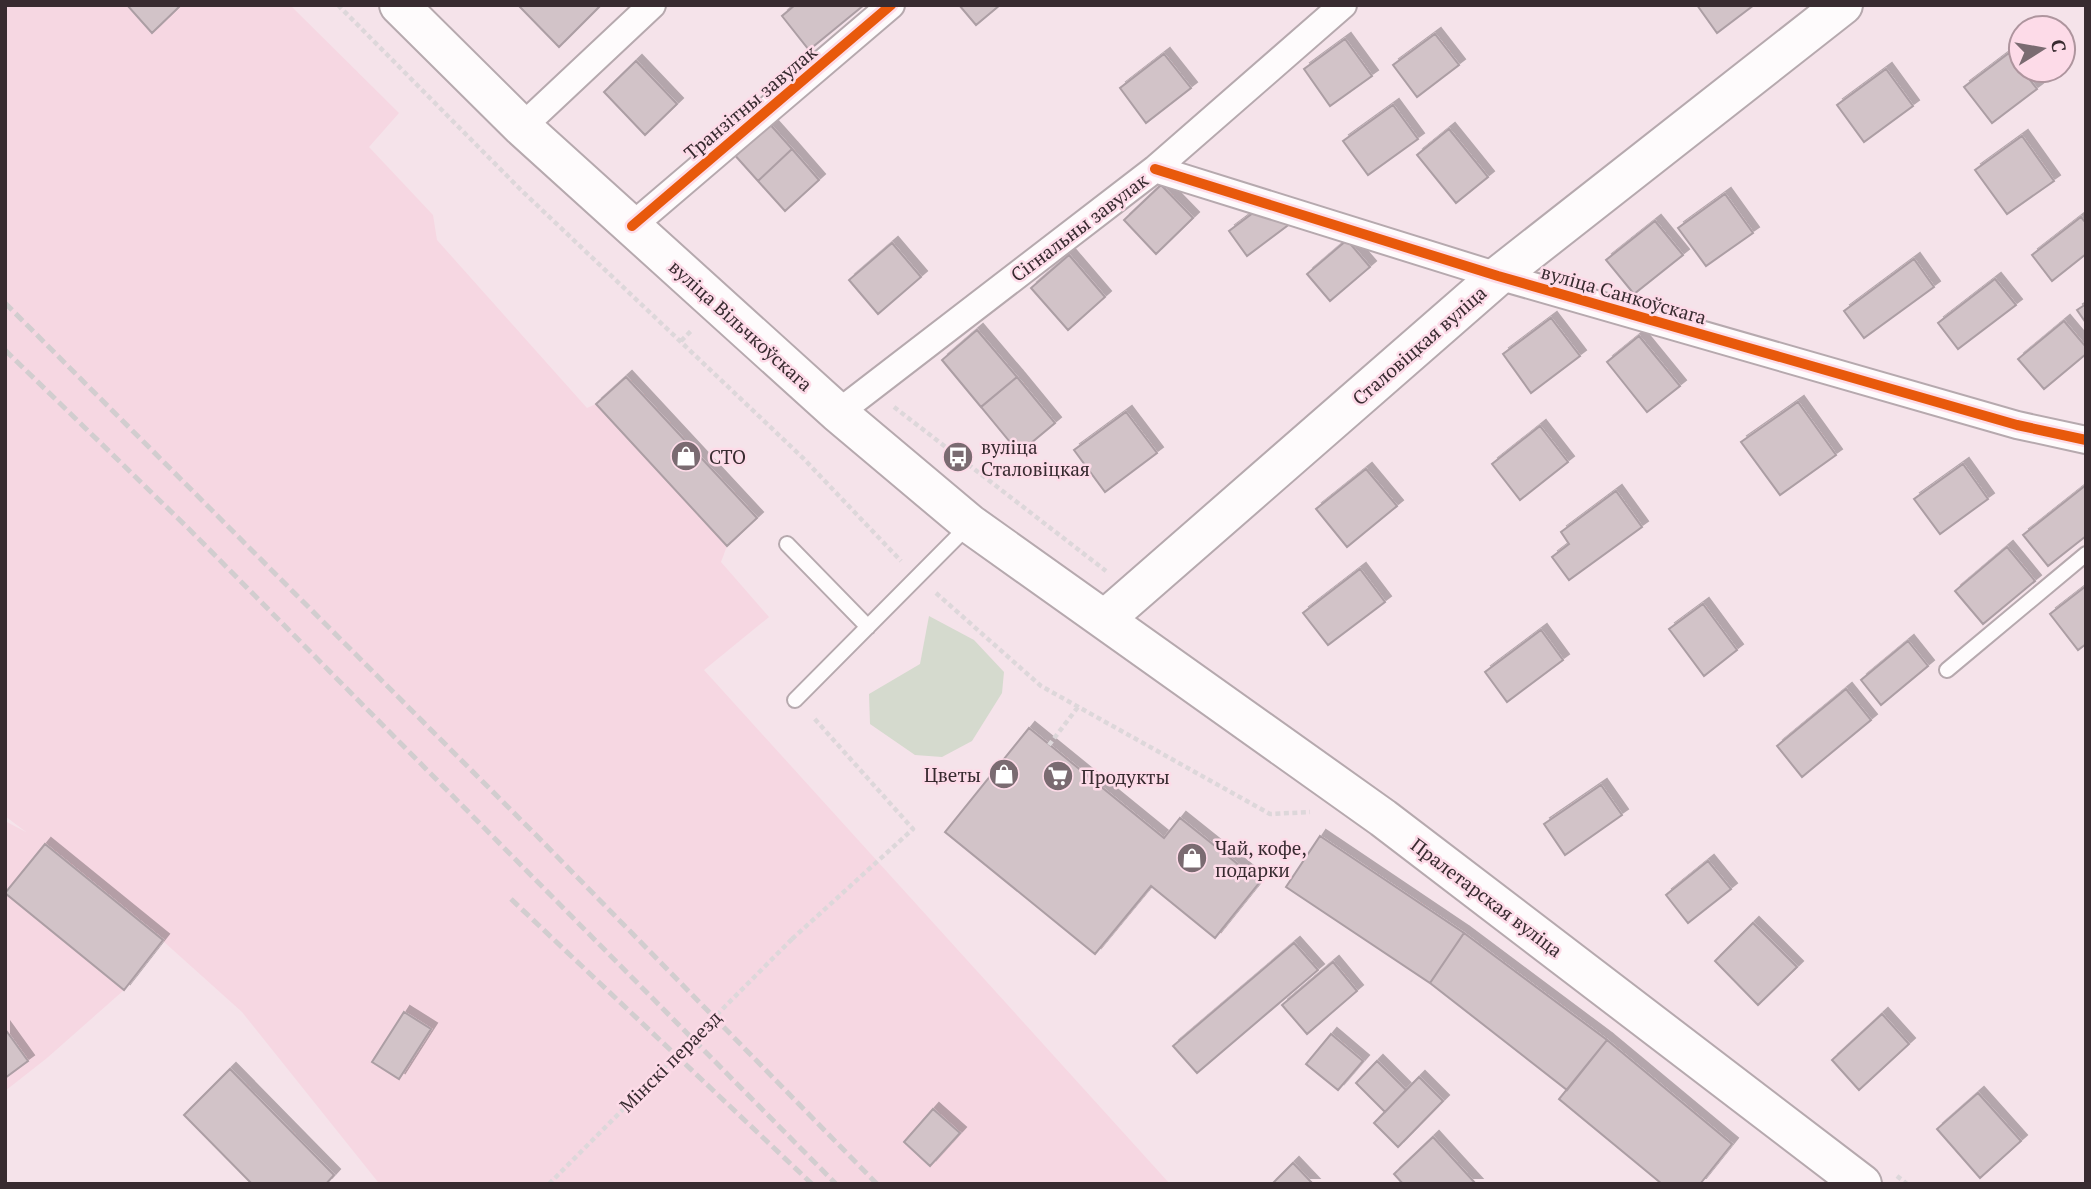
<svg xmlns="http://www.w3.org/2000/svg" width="2091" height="1189" viewBox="0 0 2091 1189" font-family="'PT Serif',serif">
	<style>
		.built { fill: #f6d7e2 }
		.green { fill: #d5dace }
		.building { fill: #d2c3c8; stroke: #ac9ea4; stroke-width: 2; filter: url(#shadow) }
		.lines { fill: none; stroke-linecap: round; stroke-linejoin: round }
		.lane-casing { stroke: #b6a9ae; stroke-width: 18 }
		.street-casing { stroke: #b6a9ae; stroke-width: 30 }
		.secondary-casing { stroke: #b6a9ae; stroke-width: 42 }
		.path { stroke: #ddd7da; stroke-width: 4.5; stroke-dasharray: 5 3.5; stroke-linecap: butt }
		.lane { stroke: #fefbfc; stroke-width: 14 }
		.street { stroke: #fefbfc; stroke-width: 26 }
		.secondary { stroke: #fefbfc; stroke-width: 38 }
		.rail { stroke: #d2cdcf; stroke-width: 5; stroke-dasharray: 10 5; stroke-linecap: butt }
		.path-bridge { stroke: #ddd7da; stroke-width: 4.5; stroke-dasharray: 5 3.5; stroke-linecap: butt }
		.cycleway-casing { stroke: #fddbe8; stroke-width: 15 }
		.cycleway { stroke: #e8590c; stroke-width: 10 }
		.labels { text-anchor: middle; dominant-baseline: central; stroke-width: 5; stroke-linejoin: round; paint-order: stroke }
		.street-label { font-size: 19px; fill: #382b30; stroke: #fddbe8 }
		.poi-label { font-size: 19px; fill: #382b30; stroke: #fddbe8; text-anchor: start }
	</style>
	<defs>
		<filter id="shadow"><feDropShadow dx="6" dy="-6" stdDeviation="0" flood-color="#0004"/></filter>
	</defs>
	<rect width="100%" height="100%" fill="#f5e3ea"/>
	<path class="built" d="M5,5H290L399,113L369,147L433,215L437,240L587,408L596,404L727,546L721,562L769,617L704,670L1170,1184H377L378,1182L242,1012L163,941L124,990L47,1058L5,1091V821L26,832L5,816Z"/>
	<path class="green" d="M929,616L974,640L1004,672L1002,693L972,741L942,757L915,755L870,724L869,694L920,664Z"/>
	<path class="building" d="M127,5H181L152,33Z
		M518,5H600V6L559,47Z
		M795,5H864L809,50L782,16Z
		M959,5H1000L976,25Z
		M1697,5H1754L1717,33Z
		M1435,34L1459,65L1417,97L1393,65Z
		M1345,39L1372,76L1330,106L1304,69Z
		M2009,53L2037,89L1992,123L1964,87Z
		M1164,54L1191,88L1146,123L1120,88Z
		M636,61L677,104L645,135L604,92Z
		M1886,69L1913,106L1864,142L1837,105Z
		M1393,105L1418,139L1368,175L1343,141Z
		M767,121L792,149L758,181L732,152Z
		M1449,129L1488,177L1456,203L1417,155Z
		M2022,136L2054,181L2007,214L1975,170Z
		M792,149L819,180L785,211L758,181Z
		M1161,185L1193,218L1156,254L1124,220Z
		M1725,194L1753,233L1706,266L1678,228Z
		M1257,210L1291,223L1247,256L1229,231Z
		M2081,217L2086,223V254L2052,281L2032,255Z
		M1655,221L1683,255L1634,294L1606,260Z
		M1347,240L1370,267L1330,301L1307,274Z
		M892,243L921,277L878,314L849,280Z
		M1069,255L1105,297L1068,330L1031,288Z
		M1914,259L1934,287L1864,338L1844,311Z
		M1995,279L2016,305L1958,349L1938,323Z
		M2086,304V323L2077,310Z
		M1551,318L1580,356L1531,393L1503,354Z
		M2064,321L2086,347V354L2044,389L2018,359Z
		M977,330L1017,377L981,407L942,360Z
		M1639,336L1680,386L1647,412L1607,362Z
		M626,377L757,518L727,546L596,404Z
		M1017,377L1055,423L1019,453L981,407Z
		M1798,402L1836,455L1780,495L1741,442Z
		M1126,412L1157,453L1105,492L1074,450Z
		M1540,426L1568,462L1520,500L1492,464Z
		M1963,464L1988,499L1940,534L1914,499Z
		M1366,469L1397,506L1347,547L1316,509Z
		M2086,485V536L2048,566L2023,535Z
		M1616,491L1642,527L1569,580L1552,557L1569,544L1561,532Z
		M2007,547L2035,581L1983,624L1955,591Z
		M1360,569L1385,602L1328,645L1303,613Z
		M2086,586V644L2078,650L2050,614Z
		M1703,604L1737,650L1704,676L1669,629Z
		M1541,630L1563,660L1507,702L1485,672Z
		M1908,641L1928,666L1881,705L1861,680Z
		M1846,689L1871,720L1802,777L1777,746Z
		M1029,728L1164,838L1180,818L1260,882L1215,938L1151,886L1095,954L945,832Z
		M1601,785L1622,815L1565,855L1544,824Z
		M1320,836L1464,933L1430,983L1286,887Z
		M45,844L163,940L124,990L5,893Z
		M1708,861L1731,889L1688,923L1666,895Z
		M1753,923L1797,967L1758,1005L1715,961Z
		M1464,933L1607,1040L1567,1090L1430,983Z
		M1294,943L1318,970L1197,1073L1173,1046Z
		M1333,962L1357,991L1307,1034L1282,1005Z
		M404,1012L431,1029L399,1079L372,1062Z
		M1882,1014L1909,1044L1859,1090L1832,1060Z
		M5,1029L28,1061L5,1078Z
		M1331,1034L1363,1061L1338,1090L1306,1064Z
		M1607,1040L1732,1144L1700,1184H1662L1559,1099Z
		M1377,1061L1406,1090L1385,1112L1356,1083Z
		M230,1069L334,1175L326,1184H252L184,1115Z
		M1419,1077L1443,1101L1398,1147L1374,1123Z
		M1978,1093L2021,1141L1980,1178L1937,1129Z
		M933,1109L960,1133L930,1166L904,1142Z
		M1433,1137L1476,1184H1403L1394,1174Z
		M1293,1163L1313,1184H1272Z"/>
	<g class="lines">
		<g class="lane-casing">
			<path id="lane" d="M787,544L868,627
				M1947,670L2086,554
				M795,700L969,525"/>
		</g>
		<g class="street-casing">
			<path id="street" d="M522,127L652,5
				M1155,169L1498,276L2017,425L2086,440
				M632,226L891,5
				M838,413L1155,169L1343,5"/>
		</g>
		<g class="secondary-casing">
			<path id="secondary" d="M399,5L522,127L838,413L970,524L1383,818L1862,1184
				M1105,619L1498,276L1843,5"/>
		</g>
		<path class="path" d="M338,5L521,190L803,458L901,561
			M681,341L692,330
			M894,407L1106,571
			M936,593L1041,686L1270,814L1310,812
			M1049,745L1078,707
			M792,939L913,829L813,717
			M1897,1176L1907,1184"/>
		<use href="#lane" class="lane"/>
		<use href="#street" class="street"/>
		<use href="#secondary" class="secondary"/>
		<path class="rail" d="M5,303L538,837L877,1184
			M5,350L190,530L836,1184
			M511,899L812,1184"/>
		<path class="path-bridge" d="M549,1184L792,939"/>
		<g class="cycleway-casing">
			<path id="cycleway" d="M1155,169L1498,276L2017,425L2086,440
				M632,226L891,5"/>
		</g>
		<use href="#cycleway" class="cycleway"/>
	</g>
	<defs>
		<g id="shop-disc" transform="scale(1.575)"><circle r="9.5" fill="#7a6b71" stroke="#fddbe8"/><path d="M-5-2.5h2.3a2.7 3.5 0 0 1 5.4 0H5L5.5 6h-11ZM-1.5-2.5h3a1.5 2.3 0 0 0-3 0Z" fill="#fff"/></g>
		<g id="bus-disc" transform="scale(1.575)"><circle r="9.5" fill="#7a6b71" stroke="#fddbe8"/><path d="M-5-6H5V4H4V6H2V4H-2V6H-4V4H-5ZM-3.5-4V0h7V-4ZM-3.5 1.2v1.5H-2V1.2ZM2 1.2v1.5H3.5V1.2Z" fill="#fff"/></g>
		<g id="supermarket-disc" transform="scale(1.575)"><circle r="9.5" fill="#7a6b71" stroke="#fddbe8"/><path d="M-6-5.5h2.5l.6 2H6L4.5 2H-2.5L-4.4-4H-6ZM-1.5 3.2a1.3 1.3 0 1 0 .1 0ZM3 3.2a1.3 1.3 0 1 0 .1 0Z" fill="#fff"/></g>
	</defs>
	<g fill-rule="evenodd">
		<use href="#shop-disc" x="686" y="456"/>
		<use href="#bus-disc" x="958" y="457"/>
		<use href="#shop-disc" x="1004" y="774"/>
		<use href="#supermarket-disc" x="1058" y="776"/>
		<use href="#shop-disc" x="1192" y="858"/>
	</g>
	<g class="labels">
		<g class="street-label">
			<text transform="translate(750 102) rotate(-40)">Транзітны завулак</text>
			<text transform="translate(1079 227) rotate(-37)">Сігнальны завулак</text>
			<text transform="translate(1624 294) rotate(16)">вуліца Санкоўскага</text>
			<text transform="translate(741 325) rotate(42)">вуліца Вільчкоўскага</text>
			<text transform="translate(1419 345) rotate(-41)">Сталовіцкая вуліца</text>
			<text transform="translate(1487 897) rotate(37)">Пралетарская вуліца</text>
			<text transform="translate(670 1061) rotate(-45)">Мінскі пераезд</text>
		</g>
		<g class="poi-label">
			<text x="981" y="446">вуліца<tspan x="981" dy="22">Сталовіцкая</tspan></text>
			<text x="709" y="456">СТО</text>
			<text x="981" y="774" text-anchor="end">Цветы</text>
			<text x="1081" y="776">Продукты</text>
			<text x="1215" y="847">Чай, кофе,<tspan x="1215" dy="22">подарки</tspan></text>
		</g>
	</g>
	<rect width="2091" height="1189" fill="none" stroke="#382b30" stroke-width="14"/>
	<g transform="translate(2042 49) rotate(79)"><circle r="33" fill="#fddbe8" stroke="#ae959e" stroke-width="2"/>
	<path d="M0-5L12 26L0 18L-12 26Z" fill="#7a6b71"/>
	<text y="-10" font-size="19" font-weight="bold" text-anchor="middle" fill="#382b30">С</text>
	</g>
</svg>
